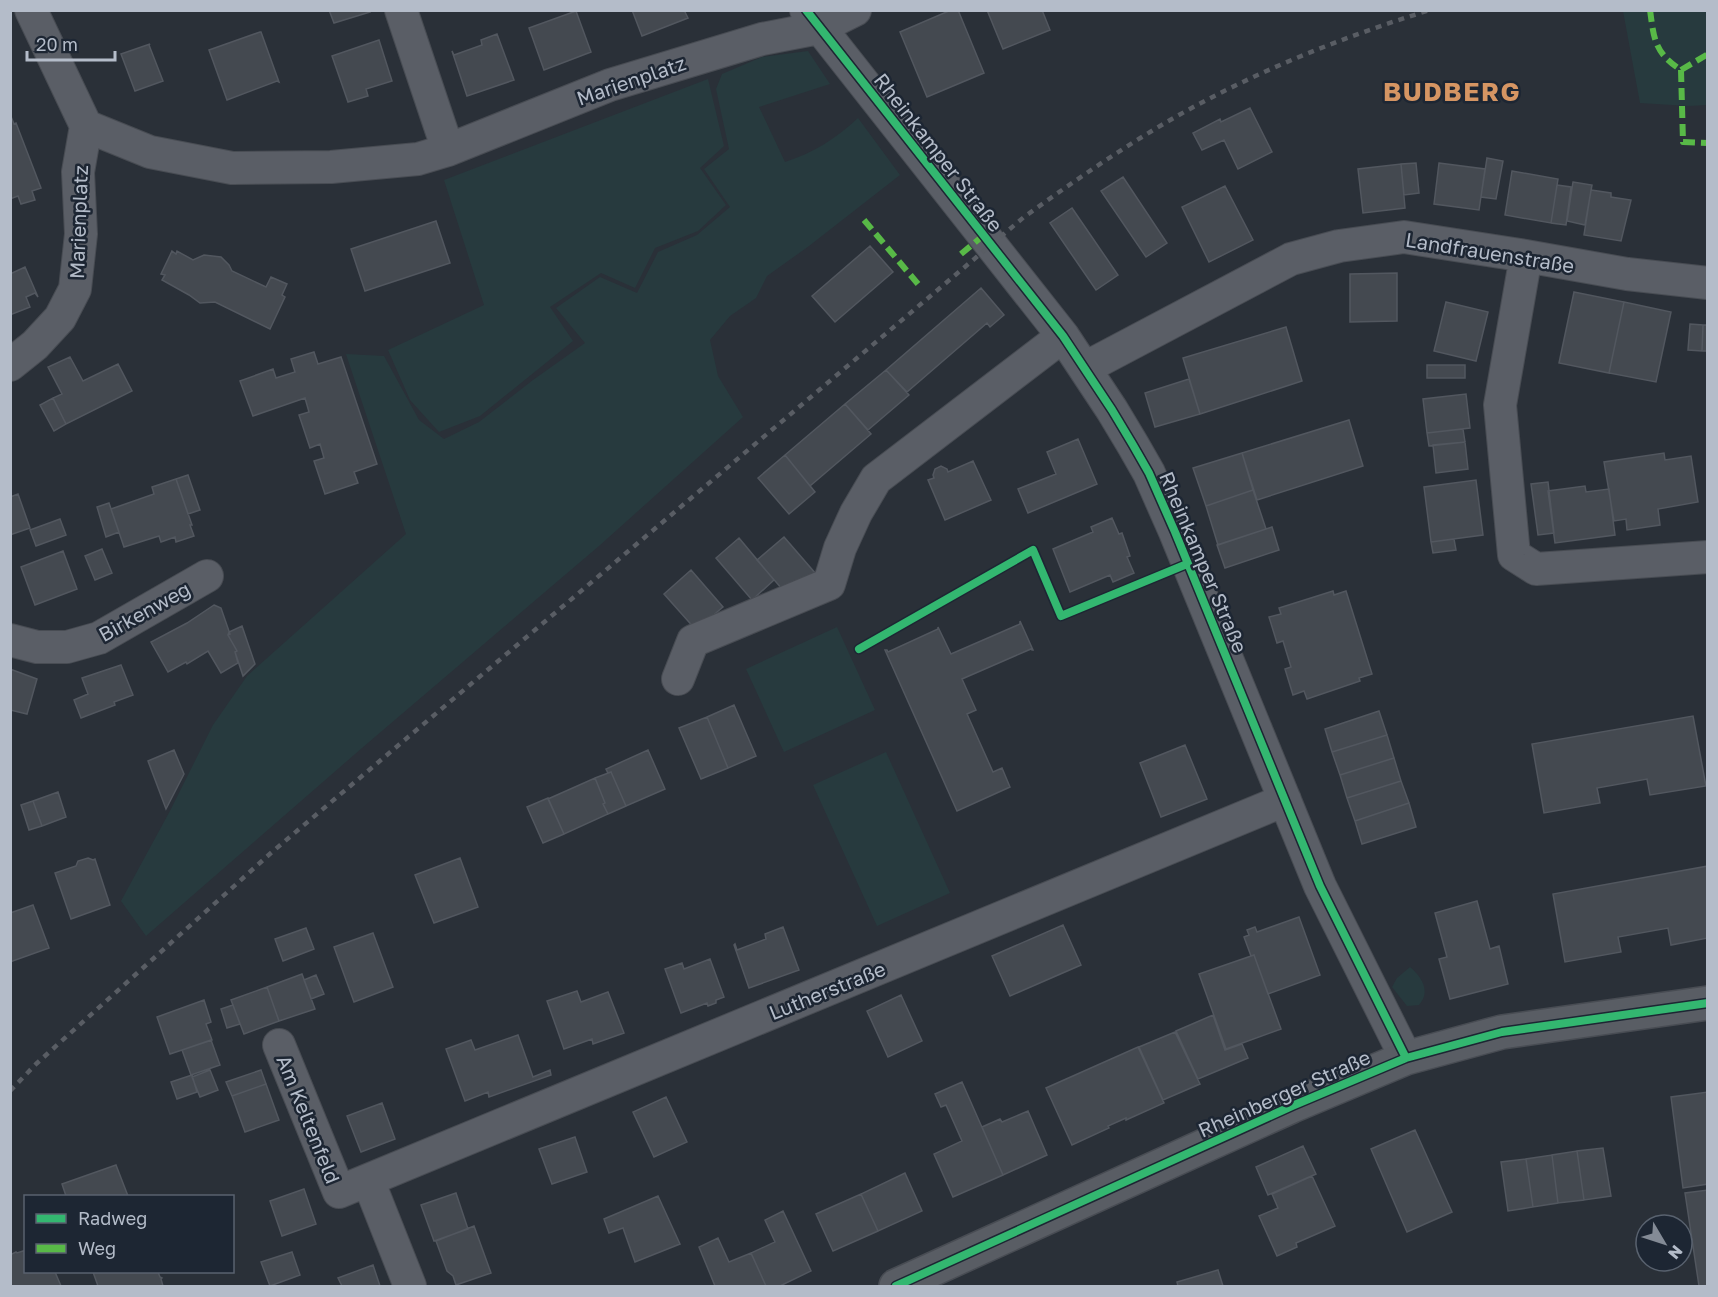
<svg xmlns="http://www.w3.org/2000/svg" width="1718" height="1297" viewBox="0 0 1718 1297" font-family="'Golos Text',sans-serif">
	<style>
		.green { fill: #273a3e }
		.building { fill: #444950; stroke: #52575f; stroke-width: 1.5 }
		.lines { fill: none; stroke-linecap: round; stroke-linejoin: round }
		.minor-casing { stroke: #484c53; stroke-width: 34 }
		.secondary-casing { stroke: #484c53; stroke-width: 36 }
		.minor { stroke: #5a5e66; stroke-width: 32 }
		.secondary { stroke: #595d64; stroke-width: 33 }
		.rail { stroke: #595d64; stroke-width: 4.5; stroke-dasharray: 6 6; stroke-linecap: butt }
		.quiet { stroke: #58b947; stroke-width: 6; stroke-dasharray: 12 6; stroke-linecap: butt }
		.cycleway-casing { stroke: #1d2633; stroke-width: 11 }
		.cycleway { stroke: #33b770; stroke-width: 8 }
		.labels { text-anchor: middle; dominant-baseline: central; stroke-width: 5; stroke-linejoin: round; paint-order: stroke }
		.street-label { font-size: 20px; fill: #b4bcc9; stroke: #1d2633 }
		.district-label { font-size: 26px; font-weight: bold; letter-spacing: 1.5px; fill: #d59563; stroke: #1d2633 }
	</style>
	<rect width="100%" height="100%" fill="#2a3038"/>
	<path class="green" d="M1623,11H1707V105L1688,106L1640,103Z
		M808,51L830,84L759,107L785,162C813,153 837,138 858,118L900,175L809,246L767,276L756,298L730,316L710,340L718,376L743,417L599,546L362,748L146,936L121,901L171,809L213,725L247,676L406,534L346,354L384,356L419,420L444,439L479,422L533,380L585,343L556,308L600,277L637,293L658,252L697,235L730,207L704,169L729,149L716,89L722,74L762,57Z
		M708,79L724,146L700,168L726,205L698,231L655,248L635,288L601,273L550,307L573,341L480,416L439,432L410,400L388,350L484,305L444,180Z
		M837,627L875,710L784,752L746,669Z
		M886,752L950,893L877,926L813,785Z
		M1410,967C1422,977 1431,992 1419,1005L1407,1006L1392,987L1397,978Z"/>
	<path class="building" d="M329,10H369L370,12L334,23Z
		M632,10H684L688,18L642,36Z
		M951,10H958L984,73L927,97L900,32Z
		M987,10H1042L1050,30L1003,49Z
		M576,11L591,52L544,70L529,28Z
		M260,32H261L279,82L277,81L227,100L209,50Z
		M497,34L514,80L467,96L452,51L454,55L482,45L481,40Z
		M379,40L392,81L366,89L368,96L348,102L332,56Z
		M150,44L149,45L163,81L135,91L121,54Z
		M1250,108L1272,152L1238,169L1224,140L1202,150L1193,133L1220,119L1221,122Z
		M10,114L14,124L16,123L41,188L32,191L35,200L21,204L18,196L10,199Z
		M1487,158L1503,161L1496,199L1481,197Z
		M1416,163L1419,193L1404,195L1401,164Z
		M1439,163L1485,169L1479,210L1434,204Z
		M1401,164L1405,208L1363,213L1358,169Z
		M1512,171L1558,179L1551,223L1505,215Z
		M1123,177L1167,243L1146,257L1101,191Z
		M1573,182L1592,185L1585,225L1567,221Z
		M1557,185L1571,187L1566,225L1551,223Z
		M1225,186L1253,240L1209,262L1182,207Z
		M1591,190L1611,193V197L1631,200L1621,241L1584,235Z
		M1072,208L1118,275L1096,290L1050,223Z
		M436,221L450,263L365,291L351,249Z
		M870,246L893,272L835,322L812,296Z
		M172,251L176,254L177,251L193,260L204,255L221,257L229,265L232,271L266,287L271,277L287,284L282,295L285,297L270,329L215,302L200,303L189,295L162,280L165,275L161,274Z
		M25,267L38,297L35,293L26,297L30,307L10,315V274Z
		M1397,273V321L1350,322V274Z
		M981,288L1004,315L990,327L987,323L907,392L886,370Z
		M1574,292L1624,302L1609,373L1559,363Z
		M1446,302L1488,312L1476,361L1434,351Z
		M1624,302L1671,312L1656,382L1609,373Z
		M1690,324L1703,325L1702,351L1688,350Z
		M1703,325H1708V351H1702Z
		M1286,327L1302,381L1200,414L1183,358Z
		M314,352L318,364L341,357L377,464L354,472L358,483L325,494L314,461L324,458L320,444L310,448L299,415L309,412L305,398L253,416L240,381L273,369L276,378L295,372L291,359Z
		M70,357L83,381L118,364L132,391L66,424L53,398L62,394L48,367Z
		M1427,365H1465V378H1427Z
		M886,370L909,395L868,430L845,404Z
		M1189,379L1200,414L1155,427L1145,393Z
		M1466,394L1470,428L1427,433L1423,399Z
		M53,398L66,424L54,431L40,405Z
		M845,404L871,434L810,486L785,455Z
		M1349,420L1363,466L1257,500L1242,453Z
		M1463,429L1465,442L1429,446L1427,433Z
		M1078,439L1097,484L1028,513L1018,489L1056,474L1047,452Z
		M1465,442L1468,469L1436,473L1433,445Z
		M1242,453L1253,490L1206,506L1193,468Z
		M1664,453L1665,460L1691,456L1698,502L1658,509L1660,525L1627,530L1626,519L1614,521L1604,462Z
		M785,455L815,492L789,514L758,478Z
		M973,461L991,500L945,520L928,480L934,478L933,475L935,469L941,466L947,469L948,472Z
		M188,475L200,510L188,514L176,479Z
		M176,479L192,525H190L194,536L176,542L175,537L161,542L159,536L124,547L111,509L154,494L152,487Z
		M1476,480L1483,535L1431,542L1424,487Z
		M1548,482L1554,533L1538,535L1531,484Z
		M1585,486L1586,492L1609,489L1615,535L1555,543L1548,491Z
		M1253,490L1266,529L1218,545L1206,506Z
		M18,494L30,528L10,535V497Z
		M109,503L119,532L106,537L97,507Z
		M1112,518L1119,534L1122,533L1130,556L1127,557L1134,573L1113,582L1110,575L1070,592L1053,549L1093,532L1091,527Z
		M60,519L66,535L36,546L30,530Z
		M1272,527L1279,550L1225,568L1217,545Z
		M784,537L816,574L789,597L757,560Z
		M739,538L774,580L752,600L716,558Z
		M1454,539L1456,550L1433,553L1431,542Z
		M102,549L112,573L95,580L85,556Z
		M63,551L77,589L35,605L21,567Z
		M691,570L723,607L696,630L664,594Z
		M1333,591L1334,595L1346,591L1372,674L1359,678L1360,681L1307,699L1304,691L1293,695L1285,669L1291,667L1283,641L1277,643L1269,617L1281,614L1279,608Z
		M214,605L221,608L230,634L228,635L237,651L235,652L238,663L221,673L208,651L187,664L186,662L168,672L151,642L187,623Z
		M1020,621L1033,650H1032L1031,649L962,679L976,710L967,714L993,772L1002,768L1010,787L957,811L885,650H887L888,652L938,629V627L951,654L1020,624Z
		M242,626L255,664L243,676L235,652L237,651L228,635L229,632Z
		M121,665L133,695L114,702L115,705L81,718L74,700L88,694L82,678Z
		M10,669L37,679L27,714L10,710Z
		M734,705L756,756L728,768L707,717Z
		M1379,711L1387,735L1332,752L1325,729Z
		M1693,716L1706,786L1650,795L1647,779L1597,788L1600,803L1544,813L1532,744Z
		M707,717L728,768L701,779L679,728Z
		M1387,735L1394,758L1340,775L1332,752Z
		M1185,745L1207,799L1161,817L1140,763Z
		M174,750L184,774L166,809L148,761Z
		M648,750L665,789L626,806L611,772L608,773L606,769Z
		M1394,758L1401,781L1347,798L1340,775Z
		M611,772L626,806L608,814L603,804L605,803L595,778Z
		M595,778L605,803L603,804L608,814L564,834L548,799Z
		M1401,781L1409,803L1355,821L1347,798Z
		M58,792L66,817L42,826L33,801Z
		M548,798L564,834L543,843L527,807Z
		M33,801L42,826L29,830L21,805Z
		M1409,803L1416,827L1362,844L1355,821Z
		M88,858L93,860L95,859L110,905L71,919L55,873L76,866L78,861Z
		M460,858L478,907L434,923L415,875Z
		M1708,866V938L1671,945L1668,928L1618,937L1621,952L1565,962L1553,894Z
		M1477,901L1490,949L1499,946L1508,984L1450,999L1439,959L1447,957L1435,913Z
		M33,905L49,948L10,962V913Z
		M1299,917L1320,975L1268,994L1254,955L1251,956L1244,937L1249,935L1247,930L1255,927L1257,932Z
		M1063,925L1081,965L1010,996L992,956Z
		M783,927L799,970L749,988L734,945L735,944L737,950L766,939L765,934Z
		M306,928L314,949L283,961L275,939Z
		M373,933L393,987L354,1002L334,947Z
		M1254,955L1281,1029L1226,1049L1199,974Z
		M710,959L724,997L716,1000V1003L708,1006L707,1003L681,1013L665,969L682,963L684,969Z
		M302,974L315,1009L279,1021L267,987Z
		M316,975L324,994L311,999L304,980Z
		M267,987L279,1021L244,1034L231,1000Z
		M577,991L581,1002L608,992L624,1033L593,1044L592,1039L564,1049L547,1001Z
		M901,995L922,1041L888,1057L867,1011Z
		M204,1000L211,1022L206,1024L212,1040L170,1054L157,1017Z
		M233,1005L240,1024L227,1028L221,1009Z
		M1213,1015L1225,1050L1242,1044L1248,1058L1198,1079L1176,1031Z
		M1175,1032L1200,1084L1163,1100L1139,1047Z
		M518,1035L533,1077L550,1070L551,1075L489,1097L488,1092L465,1101L446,1049L471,1040L475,1050Z
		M211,1040L220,1065L191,1075L182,1050Z
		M1138,1047L1164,1103L1126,1120V1118L1108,1126L1109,1128L1072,1145L1046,1088Z
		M210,1070L218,1090L200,1097L192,1077Z
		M261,1070L266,1084L232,1096L226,1082Z
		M192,1075L197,1092L177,1099L171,1082Z
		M962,1082L1003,1175L953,1197L934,1154L962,1141L946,1105L941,1107L935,1094Z
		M266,1084L279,1120L245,1132L232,1096Z
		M1708,1092V1184L1683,1188L1671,1097Z
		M666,1097L687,1142L654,1157L633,1112Z
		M382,1103L395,1139L361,1152L347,1116Z
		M1028,1111L1047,1155L1003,1175L982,1127L1000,1119L1002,1122Z
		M1415,1130L1452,1212L1407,1232L1371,1149Z
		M575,1137L587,1172L552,1184L539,1149Z
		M1303,1146L1316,1174L1268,1195L1256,1167Z
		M1603,1148L1611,1196L1584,1200L1577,1151Z
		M1577,1151L1584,1200L1558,1203L1552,1155Z
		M1552,1155L1558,1203L1533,1207L1526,1159Z
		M1526,1159L1533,1207L1508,1211L1501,1162Z
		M116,1165L128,1196H66L62,1184Z
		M905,1173L922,1211L878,1231L861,1194Z
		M1312,1176L1335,1226L1296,1243L1297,1247L1277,1256L1259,1216L1278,1208L1272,1194Z
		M304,1189L316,1224L282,1236L270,1201Z
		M1708,1190V1286H1699L1685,1193Z
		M456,1193L468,1229L434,1241L421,1205Z
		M861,1194L878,1231L833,1251L816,1214Z
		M658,1196L680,1244L635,1262L623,1228L609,1233L604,1219Z
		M783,1211L811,1271L780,1286H766L751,1253L775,1242L765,1220Z
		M474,1226L491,1273L456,1285L453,1276L447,1271L436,1241Z
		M718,1238L729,1262L751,1253L766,1286H715L699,1247Z
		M26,1250V1272H55L61,1286H10V1255L16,1252L17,1253Z
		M292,1252L300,1275L270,1286L261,1262Z
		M373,1265L380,1286H342L338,1278Z
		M1218,1270L1223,1286H1178L1177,1282Z
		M93,1272H158L160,1277L162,1278L161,1279L163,1286H98Z"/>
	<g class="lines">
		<g class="minor-casing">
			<path id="minor" d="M401,10L448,150
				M806,10L1063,336L1112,410L1133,445L1149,473L1175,532L1320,886L1406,1058
				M86,126L150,152L232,168L331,167L418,159L448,150L610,85L762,39L819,28L855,10
				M1526,256L1500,405L1514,555L1536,569L1708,557
				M10,365L35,345L60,318L75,289L81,234L78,172L86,126L31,10
				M1085,368L1291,259L1339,246L1404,237L1526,256L1627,274L1708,283
				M10,640L37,647H67L99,638L207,576
				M678,679L693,641L829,584L840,548L856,513L876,479L1063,336
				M279,1045L339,1192L368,1180L410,1286
				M368,1180L1285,800"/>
		</g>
		<g class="secondary-casing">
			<path id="secondary" d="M896,1286L1292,1106L1406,1058L1502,1032L1708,1003"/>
		</g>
		<use href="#minor" class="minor"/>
		<use href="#secondary" class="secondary"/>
		<path class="rail" d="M10,1091L36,1064L272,852L1024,217C1070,184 1116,152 1165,123C1247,75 1339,38 1430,10"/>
		<path class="quiet" d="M1650,10C1654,40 1655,53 1681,70
			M1681,70L1683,142L1708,143
			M1681,70L1708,54
			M864,220L918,284
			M961,254L984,235"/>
		<g class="cycleway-casing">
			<path id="cycleway" d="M806,10L1063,336L1112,410L1133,445L1149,473L1175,532L1320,886L1406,1058
				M859,649L1033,550L1061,616L1187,564
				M896,1286L1292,1106L1406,1058L1502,1032L1708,1003"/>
		</g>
		<use href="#cycleway" class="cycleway"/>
	</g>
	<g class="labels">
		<g class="street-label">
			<text transform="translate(631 80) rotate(-19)">Marienplatz</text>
			<text transform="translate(939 152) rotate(52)">Rheinkamper Straße</text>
			<text transform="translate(78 222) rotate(-88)">Marienplatz</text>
			<text transform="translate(1490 252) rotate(9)">Landfrauenstraße</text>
			<text transform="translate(1204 562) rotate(67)">Rheinkamper Straße</text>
			<text transform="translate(144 611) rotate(-29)">Birkenweg</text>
			<text transform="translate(827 990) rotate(-22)">Lutherstraße</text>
			<text transform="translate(1284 1093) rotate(-24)">Rheinberger Straße</text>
			<text transform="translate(309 1119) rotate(68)">Am Keltenfeld</text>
		</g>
		<g class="district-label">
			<text x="1452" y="91">BUDBERG</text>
		</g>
	</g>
	<rect width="1718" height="1297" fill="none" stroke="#b4bcc9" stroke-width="24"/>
	<rect x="24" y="1195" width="210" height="78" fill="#1d2633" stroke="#59626f" stroke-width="1.5"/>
	<rect x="36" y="1214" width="30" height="9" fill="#33b770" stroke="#59626f" stroke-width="1.5"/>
	<text x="78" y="1225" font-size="18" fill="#b4bcc9">Radweg</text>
	<rect x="36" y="1244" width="30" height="9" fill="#58b947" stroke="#59626f" stroke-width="1.5"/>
	<text x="78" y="1255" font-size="18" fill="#b4bcc9">Weg</text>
	<g transform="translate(1664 1243) rotate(129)"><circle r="28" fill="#1d2633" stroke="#59626f" stroke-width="1.5"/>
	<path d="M0-4.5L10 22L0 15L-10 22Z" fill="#848b96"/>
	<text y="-9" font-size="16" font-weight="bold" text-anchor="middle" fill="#b4bcc9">N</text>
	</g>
	<path d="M27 51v9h88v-9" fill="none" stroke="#b4bcc9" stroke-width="3"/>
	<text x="36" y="51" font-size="18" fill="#b4bcc9" stroke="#1d2633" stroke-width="4.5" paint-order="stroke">20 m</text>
</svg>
